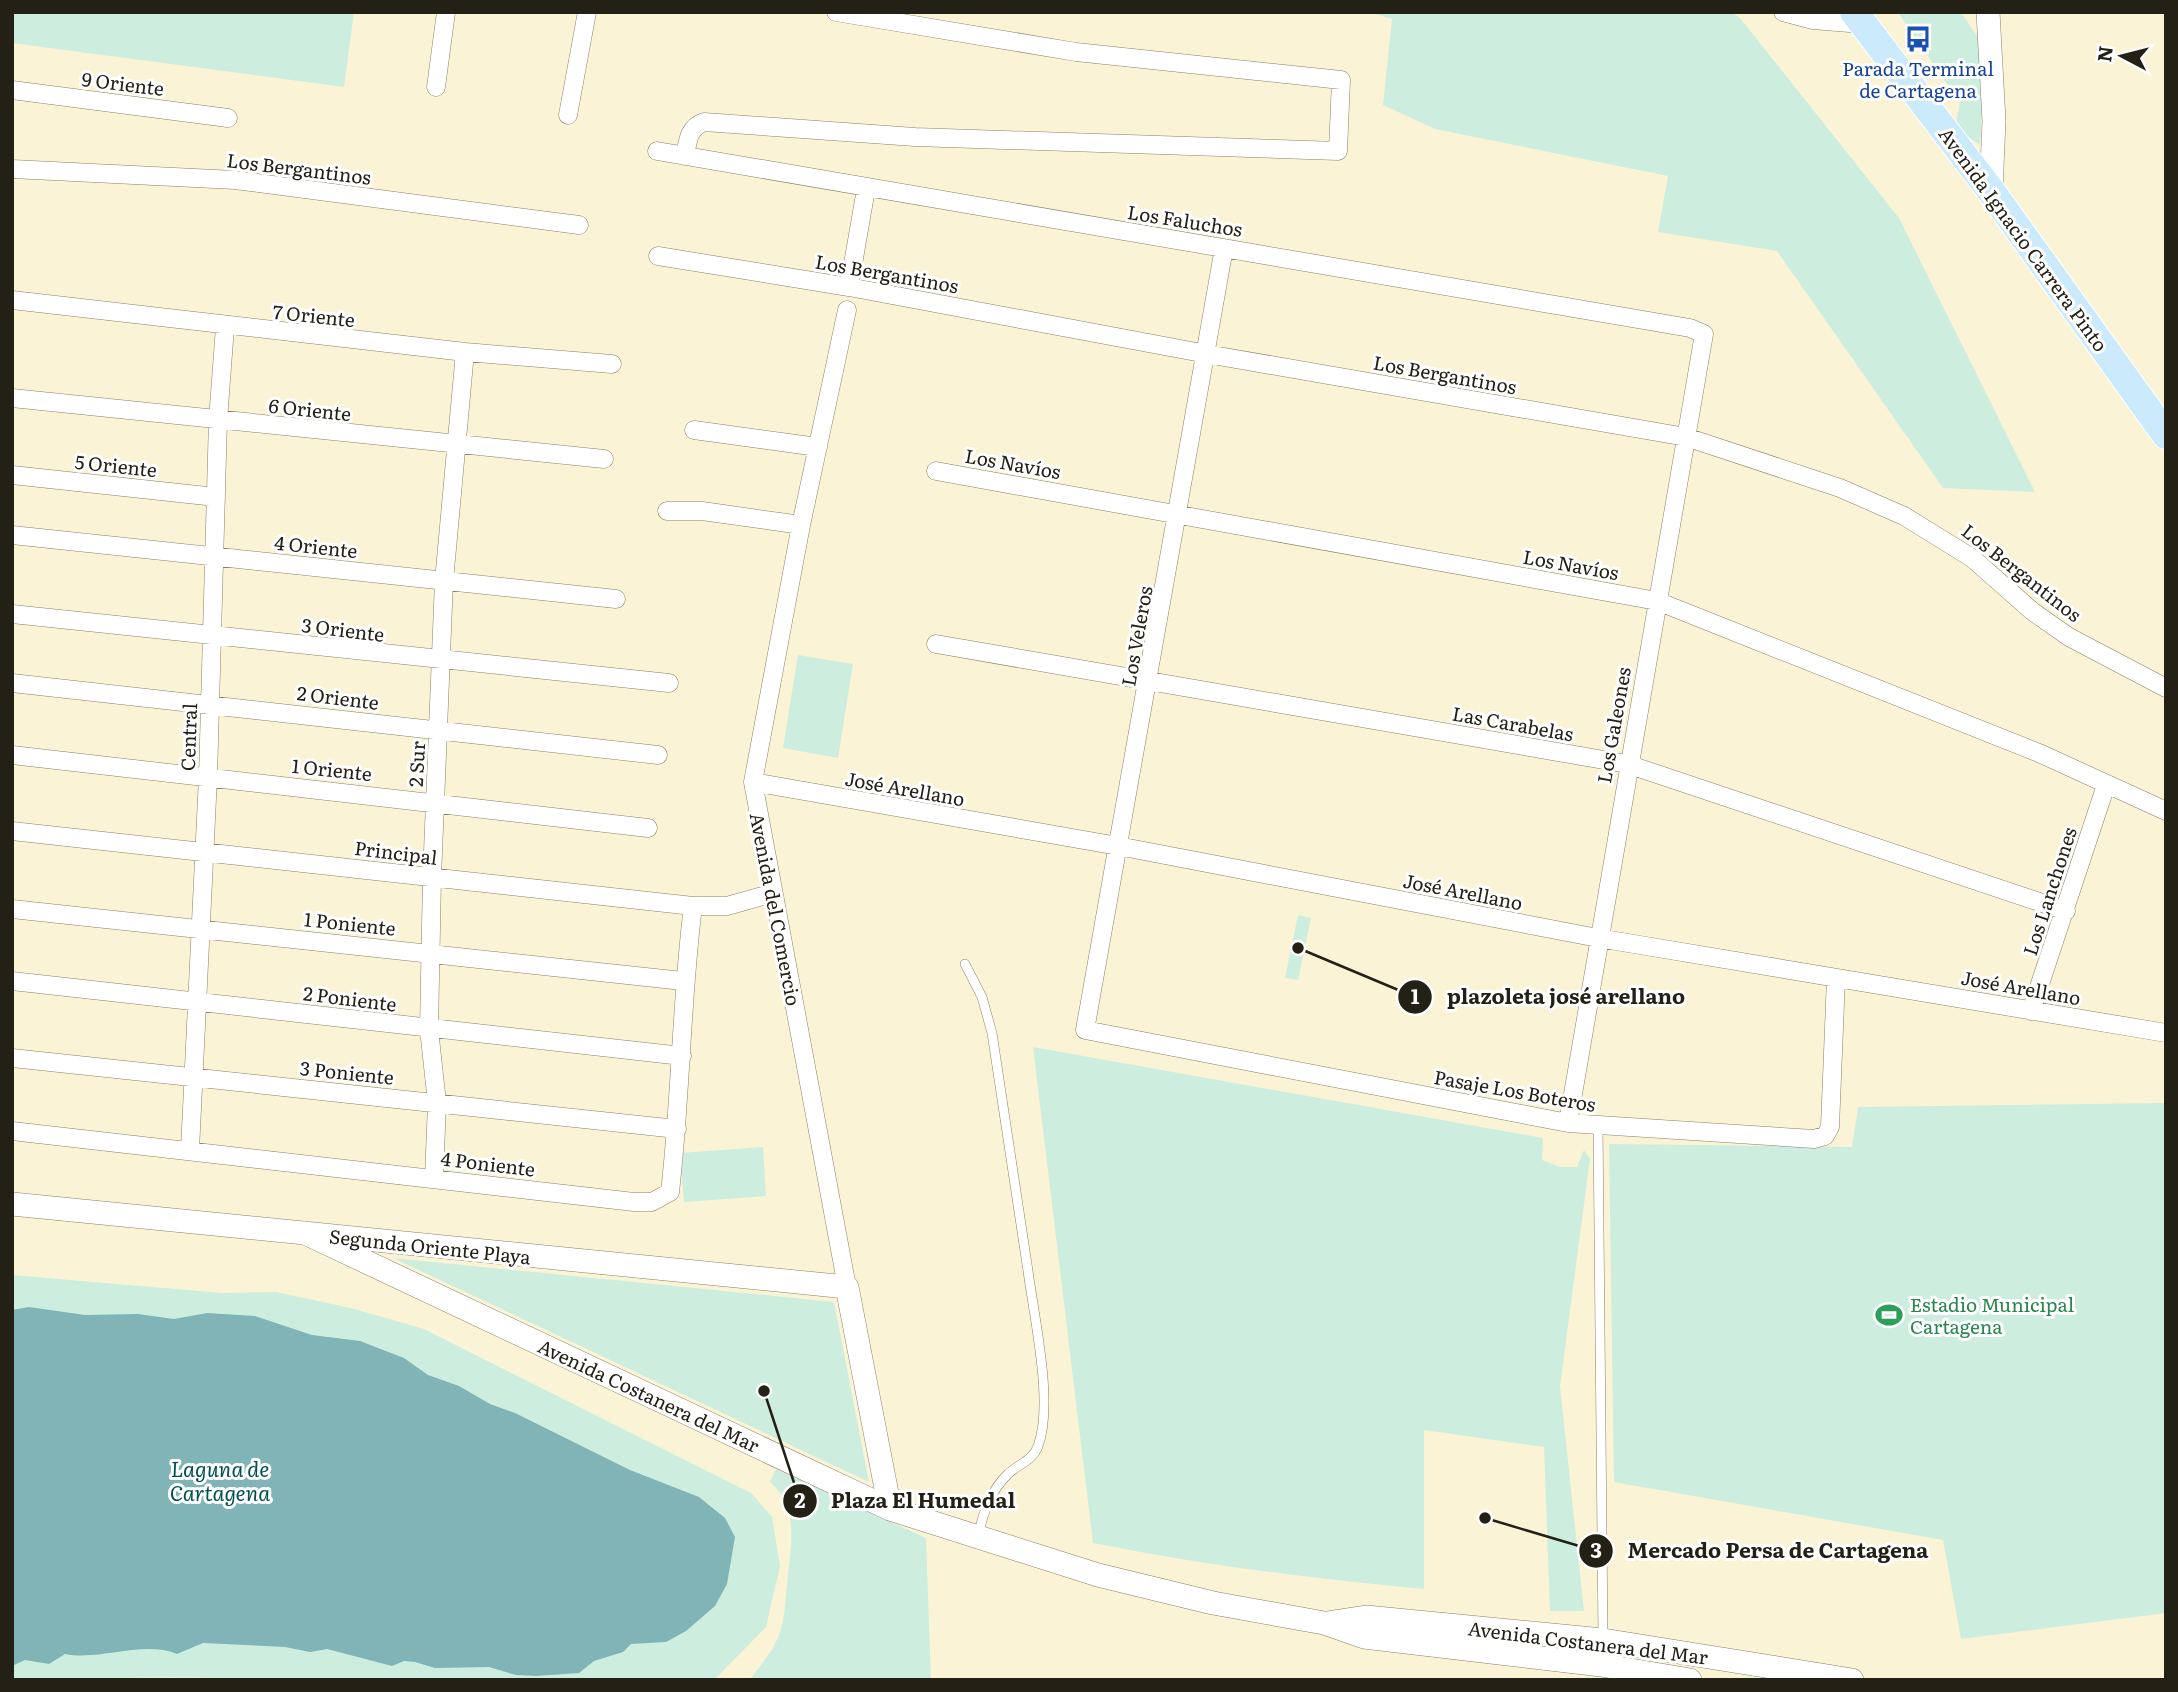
<svg xmlns="http://www.w3.org/2000/svg" width="2178" height="1692" viewBox="0 0 2178 1692" font-family="Literata,serif">
	<style>
		.green { fill: #cdeede }
		.water { fill: #80b4b6 }
		.lines { fill: none; stroke-linecap: round; stroke-linejoin: round }
		.service-casing { stroke: #898167; stroke-width: 10 }
		.minor-casing { stroke: #898167; stroke-width: 19 }
		.tertiary-casing { stroke: #898167; stroke-width: 24 }
		.primary-casing { stroke: #fff; stroke-width: 30 }
		.service { stroke: #fff; stroke-width: 9 }
		.minor { stroke: #fff; stroke-width: 18 }
		.tertiary { stroke: #fff; stroke-width: 23 }
		.primary { stroke: #cbebfd; stroke-width: 28 }
		.labels { text-anchor: middle; dominant-baseline: central; stroke-width: 6; stroke-linejoin: round; paint-order: stroke }
		.transit-label { font-size: 19px; fill: #164399; stroke: #fff }
		.street-label { font-size: 19px; fill: #232015; stroke: #fff }
		.leisure-label { font-size: 19px; fill: #27864d; stroke: #fff; text-anchor: start }
		.water-label { font-size: 21px; font-style: italic; fill: #005053; stroke: #fff }
		.leader { fill: none; stroke: #232015; stroke-width: 2.5 }
		.callout-dot { fill: #232015; stroke: #fff; stroke-width: 2.5 }
		.mark-label { font-size: 21px; text-anchor: middle; font-weight: bold; fill: #fff }
		.callout-label { font-size: 21px; text-anchor: middle; font-weight: bold; fill: #232015; stroke: #fff; stroke-width: 6; stroke-linejoin: round; paint-order: stroke }
	</style>
	<rect width="100%" height="100%" fill="#fbf3d6"/>
	<path class="green" d="M12,12H354L344,87L12,43Z
		M1369,12H1731L1740,18L1899,218L2035,492L1943,488L1777,251L1658,232L1668,176L1435,129L1383,105L1392,19Z
		M1901,12H1961L1985,48L1980,145L1955,128L1960,103L1899,14Z
		M798,655L853,664L838,758L783,748Z
		M1298,915L1311,918L1298,980L1285,978Z
		M1033,1047L1543,1138L1542,1160L1560,1167H1577L1584,1150L1590,1159L1560,1386L1584,1611H1550L1544,1447L1424,1430V1589C1313,1579 1203,1565 1093,1543Z
		M2166,1103V1613L1961,1639L1943,1540L1614,1482L1609,1144L1852,1147L1858,1107Z
		M763,1147L766,1196L684,1202L680,1153Z
		M393,1258L834,1302L869,1482Z
		M12,1275L222,1293L276,1292L351,1308L424,1329L751,1493L772,1517L780,1566L766,1627L714,1680H248C170,1674 91,1680 12,1680Z
		M776,1469L926,1538L931,1680H750C758,1668 769,1656 775,1644C785,1626 785,1604 787,1585C790,1550 801,1508 770,1482Z"/>
	<path class="water" d="M29,1307L85,1315L138,1314L174,1319L207,1313L255,1316L312,1335L360,1341L404,1358L428,1375L459,1386L490,1404L515,1413L630,1470L699,1497L725,1518L735,1537L727,1584L715,1606L686,1631L666,1642L631,1644L623,1652L594,1661L579,1673L536,1676L516,1675L489,1667L435,1668L415,1662L404,1661L392,1666L327,1649L310,1652L285,1647L203,1643L177,1654C142,1640 102,1661 65,1654L49,1664L25,1660L12,1666V1310Z"/>
	<g class="lines">
		<g class="service-casing">
			<path id="service" d="M965,964L982,997L992,1033C1004,1113 1016,1192 1028,1271C1034,1317 1054,1404 1038,1446C1033,1461 1018,1464 1008,1474C990,1491 983,1514 978,1536
				M1598,1125L1603,1638"/>
		</g>
		<g class="minor-casing">
			<path id="minor" d="M1783,12L1813,20L1862,24
				M436,87L446,12
				M12,90L228,118
				M568,115L587,12
				M657,151L1690,328L1704,334L1568,1123
				M685,156C688,141 688,128 704,122L915,137L1338,151L1341,80L1076,52L836,12
				M12,169L235,180L579,225
				M1224,248L1085,1030L1568,1123L1814,1139L1825,1136L1830,1127L1836,978
				M658,256L849,287L1207,354L1686,437L1840,488L1904,516L1972,558L2032,611L2069,637L2166,688
				M849,287L866,189
				M12,300L465,352L612,364
				M847,310L801,525L753,782L847,1287
				M12,398L604,459
				M694,430L818,447
				M936,471L1657,601L2039,753L2166,811
				M12,475L216,497
				M667,511H702L801,525
				M12,535L616,599
				M12,614L669,683
				M936,644L1627,764L2066,911
				M12,683L658,755
				M12,755L648,828
				M753,782L1118,846L1598,938L2166,1033
				M12,831L693,906H727L773,893
				M12,909L683,981
				M12,981L682,1056
				M2031,1011L2106,785
				M12,1058L677,1129
				M12,1131L634,1202H652L670,1192C681,1097 681,1001 693,906
				M190,1150L208,777L218,420L225,327
				M434,1178L437,1103L429,1029L432,877L444,581L465,352"/>
		</g>
		<g class="tertiary-casing">
			<path id="tertiary" d="M1988,12L1994,121L1991,191
				M12,1204L847,1287L890,1509
				M305,1233L890,1509L1098,1575L1213,1603L1324,1623L1364,1637L1601,1665L1690,1680
				M1327,1623L1366,1617L1603,1640L1852,1680"/>
		</g>
		<g class="primary-casing">
			<path id="primary" d="M1854,12L1991,191L2166,435"/>
		</g>
		<use href="#service" class="service"/>
		<use href="#minor" class="minor"/>
		<use href="#tertiary" class="tertiary"/>
		<use href="#primary" class="primary"/>
	</g>
	<defs>
		<g id="bus-bare" transform="scale(2.1)"><path d="M-5-6H5V4H4V6H2V4H-2V6H-4V4H-5ZM-3.5-4V0h7V-4ZM-3.5 1.2v1.5H-2V1.2ZM2 1.2v1.5H3.5V1.2Z" fill="#1a4fb4" stroke="#fff" stroke-width="2.5" paint-order="stroke"/></g>
		<g id="stadium-bare" transform="scale(2.1)"><path d="M0-5a6.5 5 0 1 0 0 10a6.5 5 0 1 0 0-10ZM-3.5-1.8h7v3.6h-7Z" fill="#2e9e5b" stroke="#fff" stroke-width="2.5" paint-order="stroke"/></g>
	</defs>
	<g fill-rule="evenodd">
		<use href="#bus-bare" x="1918" y="39"/>
		<use href="#stadium-bare" x="1889" y="1315"/>
	</g>
	<g class="labels">
		<g class="transit-label">
			<text x="1918" y="68">Parada Terminal<tspan x="1918" dy="22">de Cartagena</tspan></text>
		</g>
		<g class="street-label">
			<text transform="translate(123 83) rotate(7)">9 Oriente</text>
			<text transform="translate(299 168) rotate(7)">Los Bergantinos</text>
			<text transform="translate(1185 220) rotate(9)">Los Faluchos</text>
			<text transform="translate(2024 239) rotate(54)">Avenida Ignacio Carrera Pinto</text>
			<text transform="translate(887 273) rotate(10)">Los Bergantinos</text>
			<text transform="translate(314 315) rotate(6)">7 Oriente</text>
			<text transform="translate(1445 374) rotate(10)">Los Bergantinos</text>
			<text transform="translate(310 409) rotate(6)">6 Oriente</text>
			<text transform="translate(1013 463) rotate(10)">Los Navíos</text>
			<text transform="translate(116 465) rotate(6)">5 Oriente</text>
			<text transform="translate(316 546) rotate(6)">4 Oriente</text>
			<text transform="translate(1571 564) rotate(10)">Los Navíos</text>
			<text transform="translate(2022 572) rotate(38)">Los Bergantinos</text>
			<text transform="translate(343 629) rotate(7)">3 Oriente</text>
			<text transform="translate(1136 636) rotate(-80)">Los Veleros</text>
			<text transform="translate(338 697) rotate(7)">2 Oriente</text>
			<text transform="translate(1513 723) rotate(10)">Las Carabelas</text>
			<text transform="translate(1613 725) rotate(-80)">Los Galeones</text>
			<text transform="translate(188 737) rotate(-88)">Central</text>
			<text transform="translate(416 764) rotate(-87)">2 Sur</text>
			<text transform="translate(332 769) rotate(6)">1 Oriente</text>
			<text transform="translate(905 788) rotate(10)">José Arellano</text>
			<text transform="translate(396 852) rotate(7)">Principal</text>
			<text transform="translate(1463 891) rotate(11)">José Arellano</text>
			<text transform="translate(2049 891) rotate(-72)">Los Lanchones</text>
			<text transform="translate(776 909) rotate(79)">Avenida del Comercio</text>
			<text transform="translate(350 923) rotate(6)">1 Poniente</text>
			<text transform="translate(2021 987) rotate(10)">José Arellano</text>
			<text transform="translate(350 998) rotate(7)">2 Poniente</text>
			<text transform="translate(347 1072) rotate(6)">3 Poniente</text>
			<text transform="translate(1515 1090) rotate(10)">Pasaje Los Boteros</text>
			<text transform="translate(488 1163) rotate(7)">4 Poniente</text>
			<text transform="translate(430 1246) rotate(6)">Segunda Oriente Playa</text>
			<text transform="translate(649 1395) rotate(25)">Avenida Costanera del Mar</text>
			<text transform="translate(1588 1642) rotate(7)">Avenida Costanera del Mar</text>
		</g>
		<g class="leisure-label">
			<text x="1910" y="1304">Estadio Municipal<tspan x="1910" dy="22">Cartagena</tspan></text>
		</g>
		<g class="water-label">
			<text x="220" y="1467">Laguna de<tspan x="220" dy="24">Cartagena</tspan></text>
		</g>
	</g>
	<path class="leader" d="M1298 948L1415 997M764 1391L800 1501M1485 1518L1596 1551"/>
	<g class="callout-dot">
		<circle cx="1298" cy="948" r="7"/>
		<circle cx="764" cy="1391" r="7"/>
		<circle cx="1485" cy="1518" r="7"/>
		<circle cx="1415" cy="997" r="18"/>
		<circle cx="800" cy="1501" r="18"/>
		<circle cx="1596" cy="1551" r="18"/>
	</g>
	<g class="mark-label">
		<text x="1415" y="1004">1</text>
		<text x="800" y="1508">2</text>
		<text x="1596" y="1558">3</text>
	</g>
	<g class="callout-label">
		<text x="1566" y="1004">plazoleta josé arellano</text>
		<text x="923" y="1508">Plaza El Humedal</text>
		<text x="1778" y="1558">Mercado Persa de Cartagena</text>
	</g>
	<rect width="2178" height="1692" fill="none" stroke="#232015" stroke-width="28"/>
	<g transform="translate(2122 56) rotate(277)" stroke="#ffffff" stroke-width="5" paint-order="stroke">
	<path d="M0-5L12 26L0 18L-12 26Z" fill="#232015"/>
	<text y="-10" font-size="19" font-weight="bold" text-anchor="middle" fill="#232015">N</text>
	</g>
</svg>
